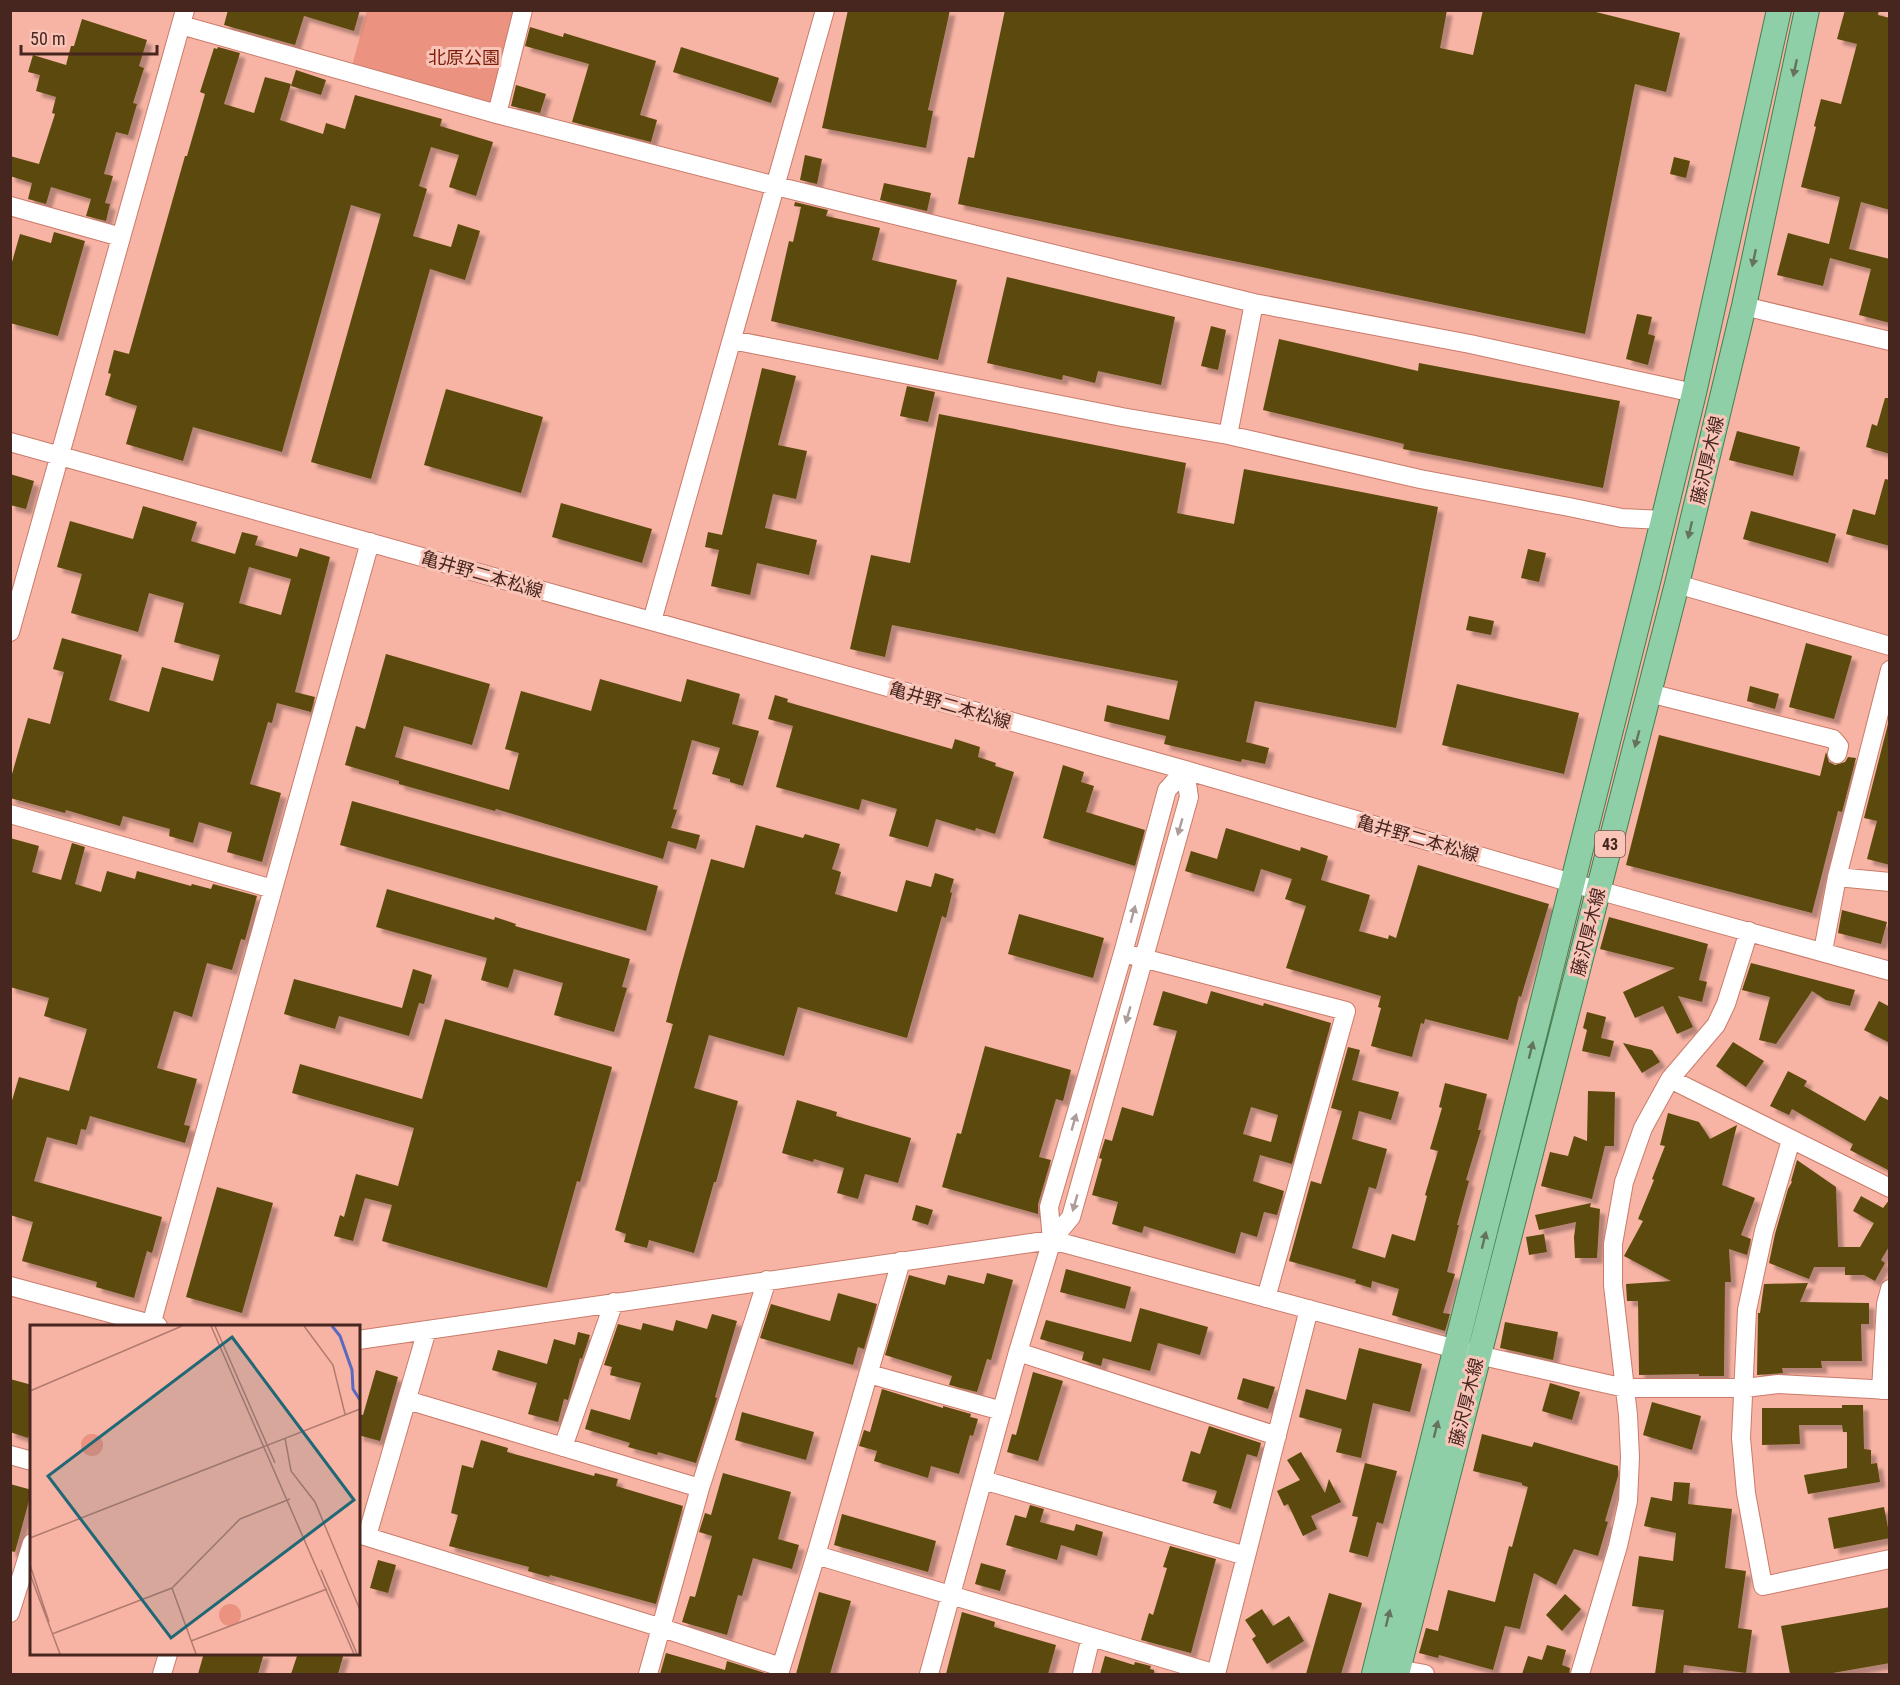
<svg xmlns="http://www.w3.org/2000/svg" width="1900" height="1685" viewBox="0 0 1900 1685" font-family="'Roboto Condensed','Noto Sans JP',sans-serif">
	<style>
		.green { fill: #eb9380 }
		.building { fill: #5b4a0a; fill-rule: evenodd; filter: url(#shadow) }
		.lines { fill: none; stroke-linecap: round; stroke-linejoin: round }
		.minor-casing { stroke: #ca7b6a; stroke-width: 20 }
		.major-casing { stroke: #447f51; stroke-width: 26 }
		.minor { stroke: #fff; stroke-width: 18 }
		.major { stroke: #8ecfa7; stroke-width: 24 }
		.oneway { fill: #67725c }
		.oneway2 { fill: #ac9d9a }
		.labels { text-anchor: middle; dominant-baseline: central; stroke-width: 6; stroke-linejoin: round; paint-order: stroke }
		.shield { fill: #f9c5b9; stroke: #7c564d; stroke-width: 1.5 }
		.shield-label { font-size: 16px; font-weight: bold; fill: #47261f }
		.park-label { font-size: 18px; fill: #7c200d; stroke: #f9c5b9 }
		.street-label { font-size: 18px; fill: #47261f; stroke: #f9c5b9 }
		.inset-river { fill: none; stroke: #596abf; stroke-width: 3 }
		.inset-road { fill: none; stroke: #b17b6f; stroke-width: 1.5 }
		.view { fill: #206875; fill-opacity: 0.15; stroke: #206875; stroke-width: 3 }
		.inset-edge { fill: none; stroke: #47261f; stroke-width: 3 }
	</style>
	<defs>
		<filter id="shadow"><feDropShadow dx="5.5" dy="5.5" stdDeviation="1.5" flood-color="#0004"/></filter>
	</defs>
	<rect width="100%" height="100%" fill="#f7b3a4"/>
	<path class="green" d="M367,11H523L497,114L350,73Z"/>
	<path class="building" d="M228,10H360L354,31L304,16L295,45L224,25Z
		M848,10H950L928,110L933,111L926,148L822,128Z
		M1005,10H1447L1440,48L1473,55L1483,10H1588L1680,33L1666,92L1635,84L1585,334L958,204L968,157L974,158Z
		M1845,10H1879L1878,15L1890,18V210L1861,202L1849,249L1890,259V323L1859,315L1871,269L1830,258L1823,286L1777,275L1788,233L1829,244L1840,197L1801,187L1816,127L1814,126L1821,99L1841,104L1857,44L1837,39Z
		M82,19L147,40L139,66L144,68L133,103L137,104L128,135L116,132L104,174L113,176L105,203L110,204L106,221L86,216L91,199L51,187L46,204L28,199L32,183L10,176V156L39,164L55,114L52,113L56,97L36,91L40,75L28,72L33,55L66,65L71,46H74Z
		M530,27L563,37L564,33L656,61L640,115L657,120L651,142L572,122L589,64L525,46Z
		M218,47L240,53L224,104L254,113L265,77L291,84L280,120L323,134L326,123L345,129L355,95L442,119L440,126L493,142L476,196L449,187L459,155L431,147L419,186L427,189L413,236L451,247L458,224L480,231L465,280L430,269L371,479L311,462L381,214L351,205L282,452L193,427L183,461L126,444L137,406L105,395L111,374L108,373L114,350L129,354L185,156H187L205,94L200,92L214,48L217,49Z
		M681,47L779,78L771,103L673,72Z
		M296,70L326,80L321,95L291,86Z
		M516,85L546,94L540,113L511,106Z
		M805,155L822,159L817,184L800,180Z
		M1674,157L1690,161L1686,178L1670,174Z
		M884,183L931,193L927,211L880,200Z
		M795,202L828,210L826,216L880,228L872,260L957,280L938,360L771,321L789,241L793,242L801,207L794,206Z
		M54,232L85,241L58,336L10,323V269L20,234L51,243Z
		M1007,277L1175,317L1161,385L1098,371L1095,383L1063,375L1062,380L987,363Z
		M1637,314L1652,317L1648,334L1655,336L1648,365L1626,359Z
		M1211,326L1226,330L1218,370L1201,366Z
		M1279,339L1418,371L1419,363L1620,401L1603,488L1403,449L1404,444L1263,410Z
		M762,368L796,376L778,445L807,451L796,499L773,494L765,528L817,540L809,575L757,563L750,595L711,586L719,550L705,547L708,532L722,535Z
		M907,386L935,392L928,422L900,416Z
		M446,389L543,417L521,493L424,465Z
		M1885,398H1890V454L1866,447L1872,424L1877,426Z
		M939,414L1186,463L1177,513L1234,524L1244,469L1438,507L1396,728L1255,701L1246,742L1269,748L1265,764L1242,759L1241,762L1164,744L1166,736L1104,721L1107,705L1169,720L1178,681L892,625L885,657L850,649L871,555L910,563Z
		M1737,431L1800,447L1793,476L1729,460Z
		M10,474L34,481L26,509L10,505Z
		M1885,479L1890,480V546L1846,534L1853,509L1875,515Z
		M561,503L652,529L642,563L552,537Z
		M143,506L197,522L191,541L235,554L242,532L258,536L255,545L297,557L300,548L330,557L295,692L315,697L311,712L277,703L272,723L268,722L250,784L281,793L262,862L227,852L232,832L199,822L193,843L169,836L170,829L123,816L120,826L66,810L65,813L10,798V781L28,718L50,724L64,672L53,669L62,638L122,655L109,700L149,712L162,667L213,681L220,655L174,642L184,603L149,593L138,632L71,613L82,574L57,567L70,521L133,539ZM249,567L291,579L281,615L239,603Z
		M1751,511L1836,534L1828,563L1743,539Z
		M1528,549L1546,553L1539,582L1521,578Z
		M1469,616L1494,621L1491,635L1466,630Z
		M1806,643L1852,656L1834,719L1789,707Z
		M386,654L490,684L472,745L404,726L395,757L509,790L519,753L505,749L521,691L591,711L600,679L681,702L687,679L740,694L732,724L759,731L743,786L730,782V779L712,774L720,748L692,740L673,809L677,810L671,828L700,835L696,849L668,841L663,859L496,809L495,811L399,784V781L345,765L356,726L365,729Z
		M1457,684L1579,713L1564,774L1442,745Z
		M1750,686L1779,694L1775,709L1747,701Z
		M775,695L788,699L787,702L952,749L955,739L980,747L978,757L996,763L995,766L1014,772L995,834L976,828L975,831L936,819L928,847L889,836L897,809L862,799L859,810L776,787L793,726L768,719Z
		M1888,724H1890V865L1867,859L1877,821L1864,818Z
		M1659,735L1820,776L1826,752L1829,762L1835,765L1845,762L1848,757L1856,758L1842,812L1838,811L1812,913L1626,865Z
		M1063,765L1084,772L1081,782L1094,786L1086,812L1145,830L1135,866L1043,838Z
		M352,801L658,886L646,931L340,845Z
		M756,825L803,838L805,834L840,844L832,869L841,872L835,894L897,912L906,880L931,887L935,873L954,879L950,892L952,893L946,918L942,916L907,1038L798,1007L784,1056L709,1035L694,1088L738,1101L716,1182H714L694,1253L649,1240L647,1248L624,1242L626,1234L615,1230L673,1024L666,1022L679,973L711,859L744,868Z
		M1226,828L1300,851L1301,847L1328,856L1321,880L1370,895L1359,931L1388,939L1389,935L1396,938L1418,865L1549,904L1521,997L1519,996L1508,1040L1425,1019L1424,1024L1421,1023L1412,1057L1371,1046L1381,1008L1378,1007L1381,996L1286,968L1306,906L1285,899L1292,879L1261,869L1254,892L1185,871L1191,851L1217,859Z
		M10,838L39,846L32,872L61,880L72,843L85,847L75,884L101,892L107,871L135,879L137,871L191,886L192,884L211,889L213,884L257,896L245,940L241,939L232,970L207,963L192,1017L174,1011L157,1068L197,1079L184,1125L190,1126L185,1143L90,1116L86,1130L81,1129L77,1145L47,1137L34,1181L162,1217L152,1253L147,1251L134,1298L96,1287L97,1282L22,1261L33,1222L10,1215V1107L19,1077L69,1091L87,1029L44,1016L49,998L10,987Z
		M387,889L494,920L495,917L516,924L515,926L630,959L622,987L627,988L614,1032L554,1015L563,983L514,969L508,988L481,980L487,958L376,927Z
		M1842,910L1887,922L1881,944L1838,933Z
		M1019,914L1104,938L1093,978L1008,954Z
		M1609,917L1708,944L1699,980L1707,982L1702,1002L1678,996L1693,1027L1677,1034L1663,1006L1635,1018L1623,992L1675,968L1600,949Z
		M1751,963L1855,990L1850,1006L1826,1000L1812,991L1776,1044L1759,1040L1770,997L1742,990Z
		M413,969L432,975L424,1004L419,1003L409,1036L339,1016L335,1029L284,1014L294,979L402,1008Z
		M1163,991L1207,1004L1211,991L1263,1006L1264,1003L1331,1023L1292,1164L1260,1155L1253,1181L1284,1191L1277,1215L1264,1212L1257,1237L1241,1232L1235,1254L1144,1226L1142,1233L1112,1224L1118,1202L1092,1195L1102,1159L1099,1158L1105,1139L1112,1141L1122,1107L1153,1116L1177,1031L1153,1025ZM1251,1107L1278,1115L1271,1142L1243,1134Z
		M1879,1001L1890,1007V1043L1864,1030Z
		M1587,1012L1606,1017L1601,1038L1614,1041L1610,1057L1582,1051L1587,1030L1583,1028Z
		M445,1019L612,1067L580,1182L577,1181L547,1288L382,1241L392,1205L365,1198L353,1241L334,1236L340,1215L344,1217L356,1174L398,1186L414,1128L292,1093L300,1064L422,1099Z
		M1733,1042L1764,1061L1746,1087L1716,1066Z
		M1623,1043L1652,1050L1660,1062L1642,1073Z
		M985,1046L1071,1070L1063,1101L1056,1099L1039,1157L1051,1160L1038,1204V1214L942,1187L957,1133L961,1134Z
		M1348,1047L1360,1050L1352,1080L1399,1092L1391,1120L1359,1111L1352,1139L1387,1149L1376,1189L1369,1187L1352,1248L1385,1258L1392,1234L1415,1241L1427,1196L1425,1195L1438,1151L1430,1149L1442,1108L1439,1107L1445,1083L1487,1094L1478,1130H1481L1466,1180L1469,1181L1457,1225H1459L1447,1272L1455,1274L1443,1313L1450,1314L1445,1331L1392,1315L1399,1289L1372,1281L1371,1288L1355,1283L1356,1280L1289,1261L1311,1181L1321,1184L1342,1111L1331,1108Z
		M1788,1071L1807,1081L1804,1086L1865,1121L1880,1096L1890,1101V1171L1850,1150L1853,1144L1792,1109L1789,1115L1770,1106Z
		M1588,1091L1615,1092L1614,1146H1605L1592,1199L1541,1186L1550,1152L1568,1156L1574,1136L1587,1141Z
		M797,1100L837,1112L836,1116L911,1138L898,1183L865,1174L858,1199L837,1193L844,1168L814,1159L813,1162L782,1153Z
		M1668,1113L1699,1122L1710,1139L1737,1125L1722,1185L1755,1198L1741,1235L1751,1239L1747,1255L1729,1249L1731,1282H1725L1724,1376H1699V1374L1639,1375L1638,1301H1627L1626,1284L1671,1281L1624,1256L1643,1221L1638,1219L1654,1180L1652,1179L1665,1146L1660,1145Z
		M1797,1160L1836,1187L1838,1247H1860L1874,1223L1853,1211L1861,1196L1883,1208L1890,1199V1245L1881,1260L1885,1263L1875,1281L1864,1275H1845V1267H1814L1809,1279L1769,1263L1775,1234L1788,1189L1792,1182L1791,1181Z
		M217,1187L273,1203L242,1313L186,1297Z
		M1591,1203L1590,1207L1600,1209L1597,1258H1575L1574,1237L1576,1222L1539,1230L1535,1215Z
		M916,1205L933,1210L928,1225L912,1220Z
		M1544,1234L1547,1252L1529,1255L1526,1237Z
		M1066,1269L1131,1287L1125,1309L1060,1292Z
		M987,1273L1013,1280L991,1360L987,1359L977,1392L949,1385L952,1376L885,1355L909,1275L945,1285L948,1275L984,1284Z
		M1808,1283L1800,1302L1869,1303V1324H1861L1862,1361H1821L1822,1368H1782L1783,1373L1757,1375L1758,1313H1760L1764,1284Z
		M838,1293L877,1304L864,1349L858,1347L853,1365L760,1338L771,1304L830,1321Z
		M1140,1308L1208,1327L1200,1355L1158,1343L1150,1371L1103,1358L1101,1366L1082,1360L1084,1352L1040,1339L1046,1320L1131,1342Z
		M712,1314L737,1321L715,1397L717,1398L696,1463L658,1452L657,1455L628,1447L630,1443L585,1429L591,1409L630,1420L641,1383L610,1375L612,1367L604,1365L618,1324L641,1330L643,1323L673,1331L676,1320L707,1329Z
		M1505,1322L1558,1332L1553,1360L1500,1348Z
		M578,1332L590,1335L582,1359L580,1358L568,1400L564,1399L558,1422L528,1414L537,1383L492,1370L498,1350L547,1364L554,1339L575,1345Z
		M1359,1348L1422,1364L1410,1412L1373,1403L1361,1458L1336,1452L1342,1429L1299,1417L1306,1389L1346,1400Z
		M376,1370L398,1377L380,1441L358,1435V1414L363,1415Z
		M1033,1372L1063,1381L1038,1461L1007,1452L1012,1434L1016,1435Z
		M1243,1378L1275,1387L1268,1409L1237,1399Z
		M10,1379L32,1385V1425L28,1438L10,1432Z
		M1550,1383L1580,1392L1572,1420L1542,1411Z
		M882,1389L943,1408V1406L971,1414L970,1417L978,1419L973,1436L970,1435L959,1474L931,1466L928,1478L874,1461L877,1451L859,1446L864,1430L870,1432Z
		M1652,1402L1701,1416L1692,1450L1643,1435Z
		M1842,1405H1863L1864,1449L1871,1450V1464L1877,1463L1880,1482L1808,1494L1804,1475L1847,1468V1432H1843L1842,1425H1799L1800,1444L1762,1445V1408H1842Z
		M742,1412L814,1432L806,1460L735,1440Z
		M1209,1426L1261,1443L1257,1457L1247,1454L1231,1509L1213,1503L1217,1491L1182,1481L1191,1451L1200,1454Z
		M1482,1434L1532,1447L1534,1442L1618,1466V1476L1605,1521L1608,1522L1598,1556L1574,1549L1556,1585L1534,1573L1520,1629L1505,1626L1493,1670L1439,1655L1438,1658L1419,1653L1426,1628L1438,1631L1448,1590L1495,1602L1509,1546L1512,1547L1528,1487L1522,1485V1483L1473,1471Z
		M481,1440L508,1448L507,1452L594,1476L595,1473L618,1479L616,1486L683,1506L656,1604L550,1575L549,1577L528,1571L529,1567L449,1546L458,1515L451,1513L462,1465L473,1468Z
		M1301,1452L1325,1493L1329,1479L1341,1502L1311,1516L1317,1529L1303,1536L1288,1504L1284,1506L1277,1491L1300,1480L1287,1460Z
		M1365,1463L1397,1471L1383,1524L1377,1522L1368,1557L1349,1552L1358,1517L1352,1516Z
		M723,1473L791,1492L778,1539L799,1545L792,1569L753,1558L742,1596L738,1595L727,1635L682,1622L690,1596L695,1597L712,1536L699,1532L705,1513L711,1515Z
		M1674,1482L1690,1483L1688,1504L1732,1509L1725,1568L1746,1571L1738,1628L1752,1630L1746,1673L1684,1665L1683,1674H1655L1664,1610L1632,1606L1639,1556L1673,1561L1676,1533L1644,1526L1651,1497L1672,1501Z
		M10,1484L32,1490L15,1552L10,1551Z
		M1030,1505L1044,1509L1040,1522L1074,1531L1076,1524L1103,1532L1097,1556L1061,1545L1057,1560L1006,1545L1015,1515L1026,1518Z
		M1884,1507L1890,1538L1834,1549L1828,1518Z
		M842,1514L936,1541L928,1572L834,1545Z
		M1170,1546L1216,1559L1191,1653L1141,1640L1149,1613L1153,1615L1167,1568L1163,1567Z
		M378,1560L396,1565L388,1593L370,1588Z
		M981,1563L1006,1570L1000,1591L975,1584Z
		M819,1592L851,1601L830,1674H796Z
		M1329,1593L1362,1603L1341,1674H1306Z
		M1565,1594L1581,1609L1562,1631L1546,1615Z
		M1890,1607V1663L1827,1674H1790L1781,1626Z
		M1262,1609L1273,1626L1289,1616L1304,1641L1267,1664L1252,1639L1256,1636L1245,1620Z
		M962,1612L995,1622L994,1627L1056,1645L1048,1674H946Z
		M1547,1645L1566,1650L1562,1665L1570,1668L1569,1674H1522L1528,1656L1542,1660Z
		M204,1653H264L258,1674H198Z
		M298,1653H344L338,1674H291Z
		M666,1653L725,1670L727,1661L768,1674H660Z
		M1105,1656L1134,1665L1135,1662L1151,1666L1150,1669L1154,1670V1674H1100Z"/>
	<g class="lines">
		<g class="minor-casing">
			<path id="minor" d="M181,25L497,114L776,186L1254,303L1470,344L1694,393
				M497,114L523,10
				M10,206L121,237
				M1744,306L1890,341
				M732,340L1122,417L1228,435L1420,479L1569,507L1622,518L1663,520
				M1228,435L1254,303
				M10,442L1185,770L1572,883L1890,971
				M1677,584L1890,646
				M652,621L825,10
				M10,632L185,10
				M1649,693L1833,739L1839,746L1837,754
				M10,814L273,889
				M1837,877L1890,882
				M1823,951L1837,877L1890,670
				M1123,953L1346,1011L1266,1298
				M1670,1079L1890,1188
				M1791,1140L1764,1231L1747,1310L1741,1438L1746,1493L1763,1586L1890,1559
				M1052,1240L1071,1217L1189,797L1185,770
				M10,1286L158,1326
				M151,1325L370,542
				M358,1340L1052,1240L1478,1355L1625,1388H1745L1778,1384L1890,1390
				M1018,1352L1277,1436
				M869,1374L1002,1411
				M1881,1390L1886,1304L1890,1289
				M407,1400L700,1488
				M563,1447L614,1302
				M10,1455L32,1461
				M983,1480L1246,1556
				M358,1534L662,1628L781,1667
				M367,1536L427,1330
				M816,1555L1216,1674L1309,1309
				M10,1613L32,1543
				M1398,1669L1425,1674
				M162,1674L168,1654
				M648,1674L700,1488L767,1280
				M779,1674L816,1555L901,1261
				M929,1674L1018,1352L1052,1240L1049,1207L1123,953L1167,790L1185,770
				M1082,1674L1091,1637
				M1580,1674L1618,1546L1628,1501L1630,1457L1628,1415L1613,1285V1244L1624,1182L1643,1128L1670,1079L1716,1025L1726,1004L1749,931"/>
		</g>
		<g class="major-casing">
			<path id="major" d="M1374,1674L1648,582L1694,393L1779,10
				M1397,1674L1677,584L1744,306L1807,10"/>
		</g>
		<use href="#minor" class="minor"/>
		<use href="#major" class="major"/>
	</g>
	<defs><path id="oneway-solid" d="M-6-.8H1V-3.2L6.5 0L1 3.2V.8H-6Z" transform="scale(1.5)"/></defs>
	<g class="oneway">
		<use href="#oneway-solid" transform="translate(1795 68) rotate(102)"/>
		<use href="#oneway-solid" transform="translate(1754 258) rotate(102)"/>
		<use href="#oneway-solid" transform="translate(1690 530) rotate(103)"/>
		<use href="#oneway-solid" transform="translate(1637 739) rotate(105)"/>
		<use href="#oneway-solid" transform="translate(1531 1050) rotate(-76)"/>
		<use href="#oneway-solid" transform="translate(1484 1240) rotate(-76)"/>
		<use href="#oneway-solid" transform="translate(1436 1429) rotate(-76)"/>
		<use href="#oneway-solid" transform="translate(1388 1618) rotate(-76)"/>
	</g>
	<g class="oneway2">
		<use href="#oneway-solid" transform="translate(1180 827) rotate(106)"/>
		<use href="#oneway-solid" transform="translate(1133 914) rotate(-75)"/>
		<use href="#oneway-solid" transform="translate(1128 1015) rotate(106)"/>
		<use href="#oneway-solid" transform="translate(1074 1122) rotate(-74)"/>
		<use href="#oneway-solid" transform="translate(1075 1203) rotate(106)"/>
	</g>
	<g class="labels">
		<rect class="shield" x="1595" y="831" width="30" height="26" rx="4.5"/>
		<g class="shield-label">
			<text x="1610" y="844">43</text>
		</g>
		<g class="park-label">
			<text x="464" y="57">北原公園</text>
		</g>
		<g class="street-label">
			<text transform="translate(1707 460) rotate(-77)">藤沢厚木線</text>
			<text transform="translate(482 574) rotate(16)">亀井野二本松線</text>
			<text transform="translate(950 705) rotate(16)">亀井野二本松線</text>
			<text transform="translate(1418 838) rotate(16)">亀井野二本松線</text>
			<text transform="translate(1588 932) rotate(-76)">藤沢厚木線</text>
			<text transform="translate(1466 1402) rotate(-76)">藤沢厚木線</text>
		</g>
	</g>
	<g transform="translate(30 1325)">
		<rect width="330" height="330" fill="#f7b3a4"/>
		<path d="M51 120a11 11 0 1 1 22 0a11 11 0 1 1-22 0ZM189 290a11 11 0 1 1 22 0a11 11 0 1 1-22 0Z" fill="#eb9380"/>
		<path class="inset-river" d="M302,1L310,11L322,45L323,64L330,75"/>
		<path class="inset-road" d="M181,1L324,329M185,1L245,138M274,1L303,40L315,89M0,66L152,1M255,113L261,146L285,177L330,285M0,213L330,84M0,240L19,297M291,245L327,329M0,249L30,329M142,263L166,329M22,309L142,263L210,194L260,174M161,316L297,264"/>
		<path class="view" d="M202,12L324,175L141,313L18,151Z"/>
		<rect width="330" height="330" class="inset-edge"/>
	</g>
	<rect width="1900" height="1685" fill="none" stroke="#47261f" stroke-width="24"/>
	<path d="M21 45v9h136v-9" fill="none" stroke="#47261f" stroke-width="3"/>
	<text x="30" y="45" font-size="18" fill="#47261f" stroke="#f9c5b9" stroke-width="4.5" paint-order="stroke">50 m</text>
</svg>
